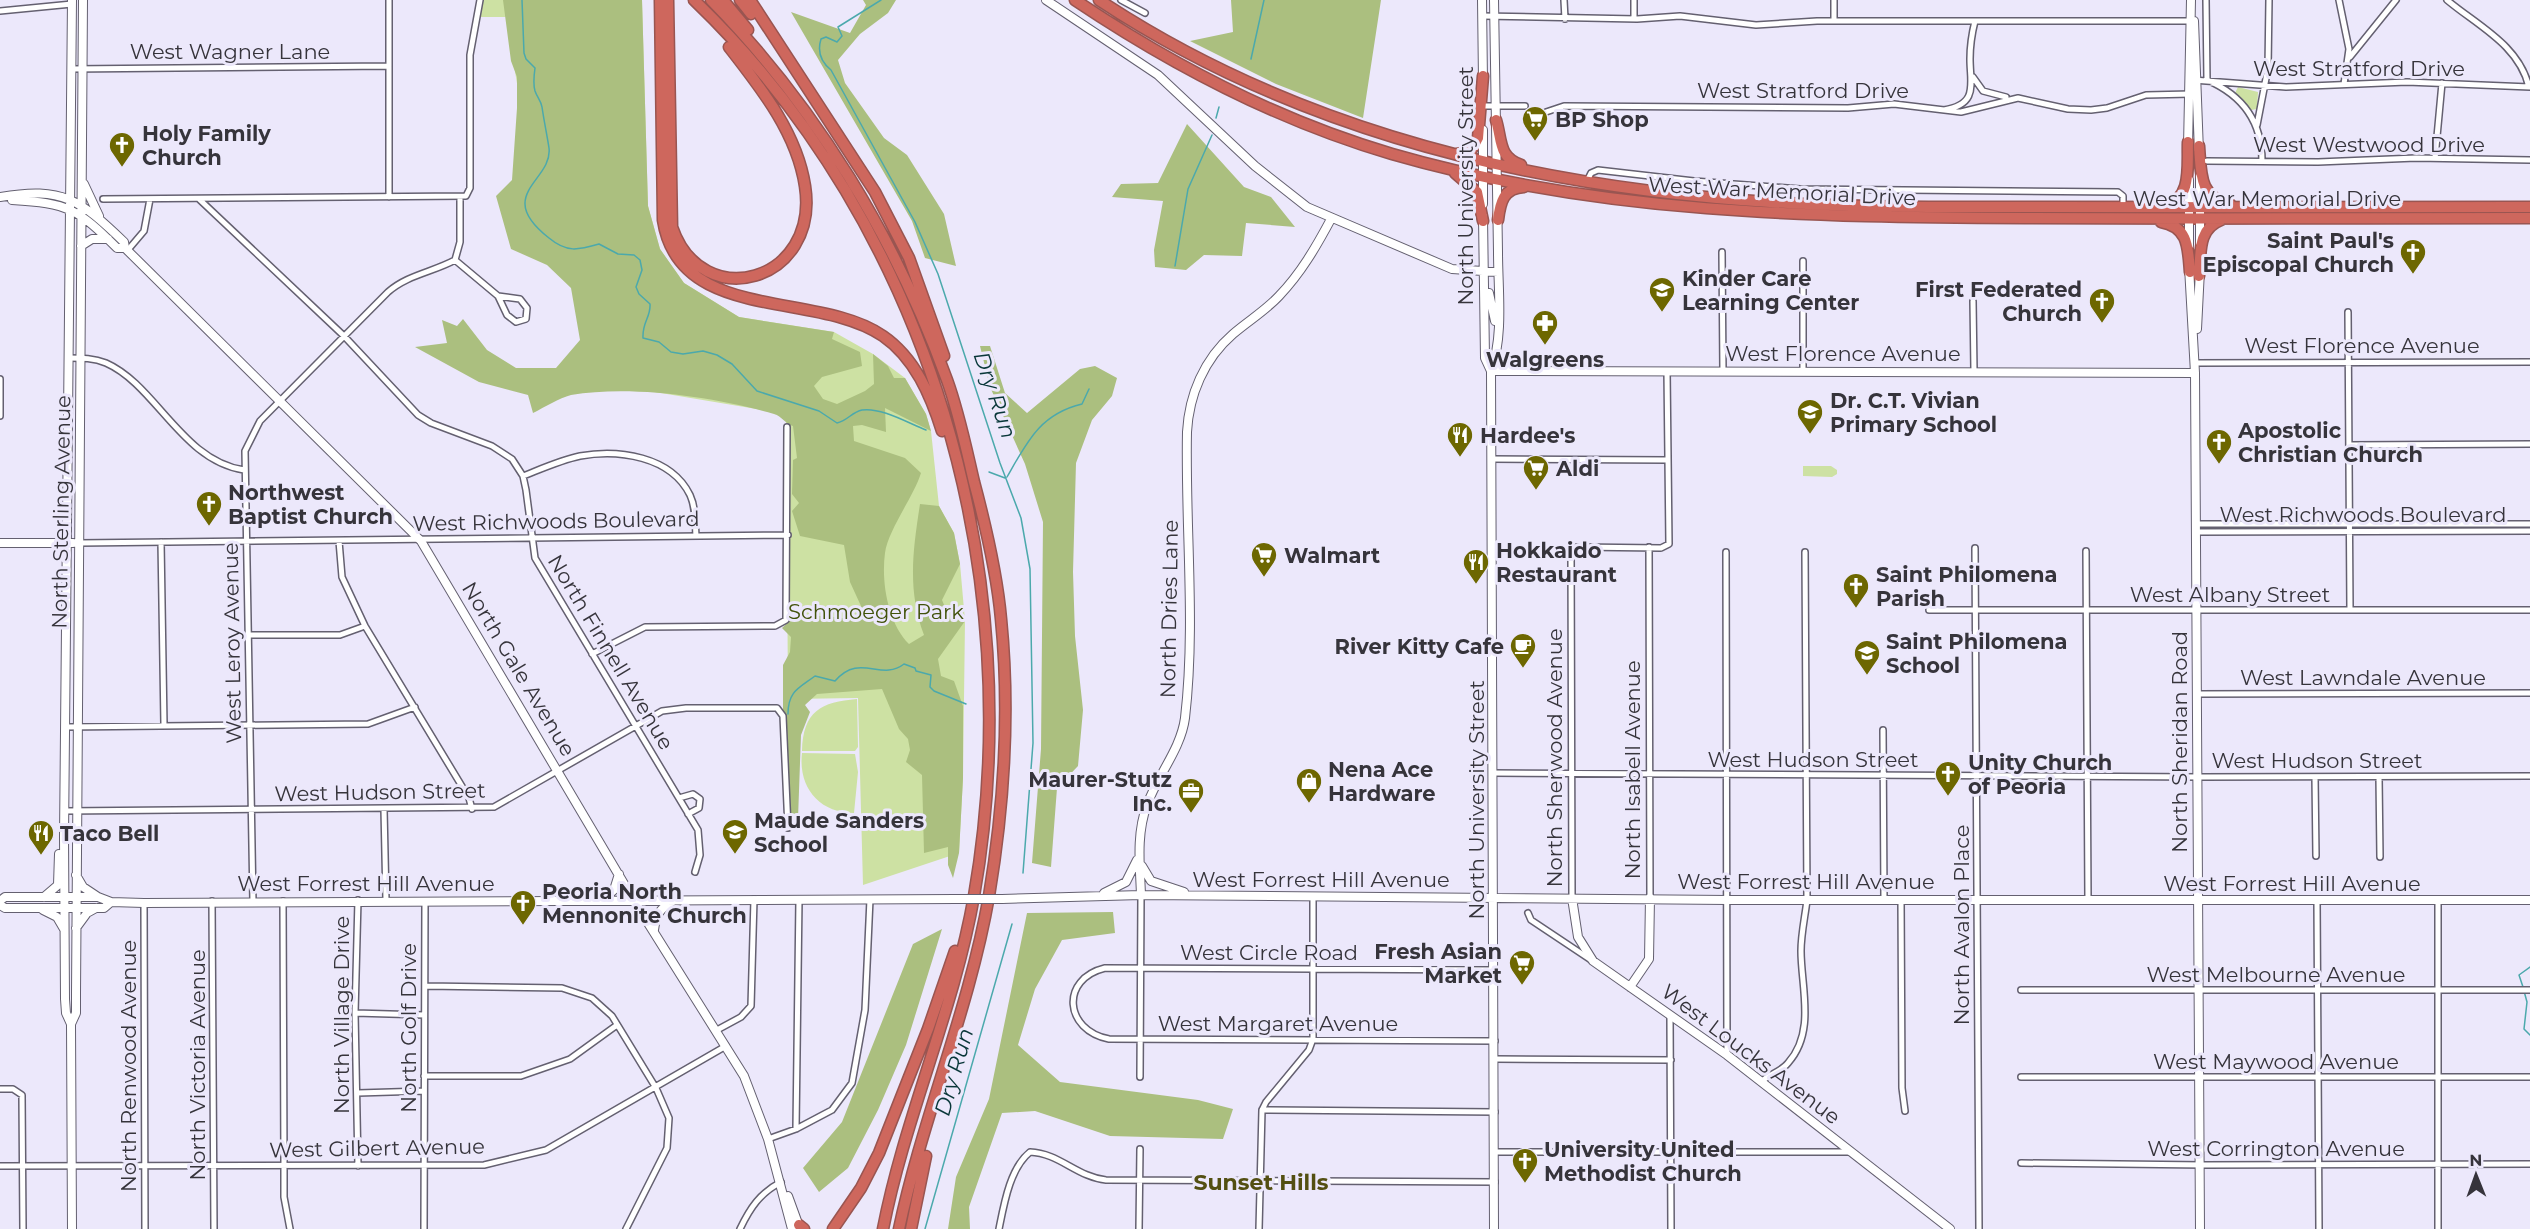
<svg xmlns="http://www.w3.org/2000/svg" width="2530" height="1229" viewBox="0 0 2530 1229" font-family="Montserrat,sans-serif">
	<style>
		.green { fill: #cde1a3 }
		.forest { fill: #abbf7f }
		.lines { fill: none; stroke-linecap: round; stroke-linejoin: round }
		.stream { stroke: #4ba9ac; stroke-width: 1.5 }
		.street-casing { stroke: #646070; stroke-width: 8 }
		.secondary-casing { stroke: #646070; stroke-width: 10 }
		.highway-casing { stroke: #995551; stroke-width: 13 }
		.street { stroke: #fff; stroke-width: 5 }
		.secondary { stroke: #fff; stroke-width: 8 }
		.highway { stroke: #ce675d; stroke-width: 10 }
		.secondary-bridge-casing { stroke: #646070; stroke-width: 10; stroke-linecap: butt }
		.secondary-bridge { stroke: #fff; stroke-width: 8 }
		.labels { text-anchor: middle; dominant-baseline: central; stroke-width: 6; stroke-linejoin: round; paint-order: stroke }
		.street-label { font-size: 21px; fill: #36343b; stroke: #ece8fb }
		.poi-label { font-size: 21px; font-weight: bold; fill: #36343b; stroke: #ece8fb; text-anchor: start }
		.park-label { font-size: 21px; fill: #41520a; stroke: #ece8fb }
		.water-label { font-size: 22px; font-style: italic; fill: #093739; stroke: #ece8fb }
		.neighbourhood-label { font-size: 22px; font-weight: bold; fill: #534f12; stroke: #ece8fb }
	</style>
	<rect width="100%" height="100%" fill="#ece8fb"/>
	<path class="green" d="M479,0H642L648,206L660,249L684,283L739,317L834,332L873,354L905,378L926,414L931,431L939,506L954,533L960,564L965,621L963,778L959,853L863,885L858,698L788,699L786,414L583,380L581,285L533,180L506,17H477Z
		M2238,87L2258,92L2257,109L2251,110L2235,93Z
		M1803,466H1831L1837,470V474L1832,477L1803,476Z
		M857,699L858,747L855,751H802C803,711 821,702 857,699Z
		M802,753L855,754L858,772L854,813C819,813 798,787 802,753Z"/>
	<path class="forest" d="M503,0H642L648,206L660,249L684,283L739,317L834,332L832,339L860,352L862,366L822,377L814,386L823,399L837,404L865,391L874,384L873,354L888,366L894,378H905L926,414L931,431L885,408L886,432L862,425L853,426L854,441L905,458L921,473C914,496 888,530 885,553C881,582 888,623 909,644L924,635C907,590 913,550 920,504L939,506L954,533L960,564L942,600L950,619L965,621L938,659L941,676L954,681L963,706V778L959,853L953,878L948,865V847L924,853L922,775L906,762L910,750L908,739L899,729L882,689L817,694L805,705L810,712L801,735L798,819H795V829H791L783,712V665L790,652L791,637L782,628L796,615L802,617C812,613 844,619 858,619L861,606L850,582L844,545L800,536L792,511L799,503L792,494L793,460L797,458L793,426C785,424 782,416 774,414C714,397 632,385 571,395C559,398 545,407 533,413L528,395L479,382L415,347L447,343L442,320L457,326L463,319L487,350L516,368H556L580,340L571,288L547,265L511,249L496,196L512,180L517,108V77L511,61Z
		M863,0H896L888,13L860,34L838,60L845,83L884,138L907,155L944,214L956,266L925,258L912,221L791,12L850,33L866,5Z
		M1231,0H1381L1363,118L1276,84L1190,41L1233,32Z
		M1187,124L1244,187L1271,197L1295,227L1246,223L1242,256L1204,255L1186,270L1155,267L1154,250L1163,201L1112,197L1121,184L1158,183Z
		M980,346H990L1005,393L1027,413L1080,369L1095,366L1117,378L1112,396L1092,420L1076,463L1073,572L1075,636L1083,710L1078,766L1057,788L1051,867L1032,863L1041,749L1043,522L1025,464L990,387Z
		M1113,912L1115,933L1062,940L1035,989L1018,1045L1060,1082L1198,1100L1233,1109L1223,1139L1110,1136L1035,1111L1002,1113L969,1207L970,1229H948L956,1177L989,1099L1027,913Z
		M942,929L906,1045L878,1110L848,1168L819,1192L803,1168L842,1122L913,944Z"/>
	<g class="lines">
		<path class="stream" d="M522,0L524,53L526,59L535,68C534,75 533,84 535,91C537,97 541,101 542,107C544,121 547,135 549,148C553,181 493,194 549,238C567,253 578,250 599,244L618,254L634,255L640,260L642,270L636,287L639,294L650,304C651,317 642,322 643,338L659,342L671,352L683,354L703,351L717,355L732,364L757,391L819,411L837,423C847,421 852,412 862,410C881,407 908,423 926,430
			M881,0L838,27L842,36L837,42L826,37L821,39C817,52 821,62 831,70L915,222L938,274L1000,463L1021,518L1030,569L1033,743L1023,873
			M1251,59L1264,0
			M1216,118L1219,107
			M1175,266L1188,189L1212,135
			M989,472L1005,478
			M1007,477C1027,442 1040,414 1082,404L1089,389
			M788,714C788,691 799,688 815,676L835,681C860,652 881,682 904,664L915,668L916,671L931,675L930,687L934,691L966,704
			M2523,987L2519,975L2530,967
			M2524,991L2527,1002L2524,1029L2530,1035
			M925,1229L1012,924"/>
		<g class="street-casing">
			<path id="street" d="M1121,0L1145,13
				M1564,0L1565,19
				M1634,0V19
				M1834,0V21
				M2206,0L2207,80C2242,95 2262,121 2262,161
				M2339,0L2349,49L2344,84
				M2447,0C2478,26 2519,45 2529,87
				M0,11L72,4
				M1482,16L1637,19L1680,16L1756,25L1817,21H2194
				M2350,57L2396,0
				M71,69L389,66
				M1973,77L1983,91L2006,97
				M2193,80L2286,87L2407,82L2530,87
				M1481,106H1525
				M1944,110C1979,104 1970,84 1970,59C1970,46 1972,33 1975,21
				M1546,112L1564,106L1848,108L1894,104L1961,112L2018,98L2068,109L2091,110L2107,108L2146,95L2191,94
				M2257,125L2268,68L2269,0
				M2435,158L2442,83
				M2207,161L2318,162L2416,158L2530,160
				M1587,181L1591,173L1598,170L1694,181L1800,189L2118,192L2123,196V207
				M389,197V0
				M103,199L466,196L470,188V55L480,0
				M199,199L344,336L418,415L431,423L492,446L512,459L523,476L526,490L535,558L698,830L700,855L695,872
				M127,251L144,231L150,199
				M1722,252L1723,372
				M455,260L498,296L507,315L516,322L526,319L527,308L520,299L498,296
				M1803,261V372
				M1973,301L1974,371
				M2348,312L2350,610
				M69,358C82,358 94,358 106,363C156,385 182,461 244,470
				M2194,363L2530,362
				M0,379V416
				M2349,445L2530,444
				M1492,459L1668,460
				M523,476C541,469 561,460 580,456C618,449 671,456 690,495C696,508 695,522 696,536
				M2196,524H2530
				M2196,532L2530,531
				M339,541L342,577L365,626L469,798L472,809
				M161,542L164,725
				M79,543L788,535
				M1649,547L1650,898
				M1975,548L1979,1229
				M2086,551L2088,900
				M1726,552L1727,1055
				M1929,610H2530
				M248,635H340L365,626
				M592,654L645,627L775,626L786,620L787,427
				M2197,694L2530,693
				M66,727L368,724L415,707
				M1883,730L1884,900
				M1492,773L2202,777L2530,776
				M2315,777L2316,856
				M2379,777L2380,857
				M679,798L693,794L700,799L699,808L688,814
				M384,809L386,900
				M65,811L494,807L662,711L686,708H777L783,716L788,828
				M1572,898L1571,552L1577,547L1661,548L1669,544L1667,371
				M1901,900L1902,1088L1905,1111
				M2438,900V1229
				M212,901L214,1229
				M283,901L284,1166V1197L290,1229
				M2317,901L2319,1229
				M253,902L245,451L260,421L388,292C407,275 433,272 455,260L460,242V197
				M144,903L145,1229
				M1528,913L1531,920L1591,960
				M1494,970L1105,968C1060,979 1064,1030 1109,1039L1495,1041
				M426,986L562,988L592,998L612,1016L656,1088L669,1118L667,1148L626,1229
				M2021,990H2530
				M355,1013L424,1015
				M1670,1016L1671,1229
				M717,1030L741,1017L751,1006L754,899
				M1495,1059L1671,1060
				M424,1076H521L570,1059L617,1025
				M1140,1077L1141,895
				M2021,1077H2530
				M1762,1081C1770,1074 1782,1071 1788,1063C1816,1032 1801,987 1801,951C1801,934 1805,917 1807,900L1805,552
				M0,1089H13L22,1095L23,1229
				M358,1093L424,1091
				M1262,1110L1495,1112
				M796,1129L799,899
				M768,1139L796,1129L832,1110L852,1083L865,1010L870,899
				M1495,1152H1850
				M2021,1163L2204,1165L2530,1164
				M0,1166L484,1165L546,1150L726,1046
				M358,1166L355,1013L358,900
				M424,1229L425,901
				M740,1229C750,1208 760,1193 781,1182
				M999,1229C1004,1204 1010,1168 1030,1152C1059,1153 1077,1177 1106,1180L1495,1182
				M1139,1229L1140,1149
				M1259,1229L1262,1110L1266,1102L1309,1050L1313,1039V896"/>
		</g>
		<g class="secondary-casing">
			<path id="secondary" d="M72,0L64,837L65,999L66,1013L71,1024L72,1229
				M1046,0L1158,75L1255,166L1307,207L1452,269L1498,272
				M1482,0L1483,81
				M1494,0C1495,84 1497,168 1498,252C1498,290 1504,336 1491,371L1494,1229
				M2194,21L2199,152
				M1483,130V204
				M2188,146L2191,0
				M2200,177V242
				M2189,180V245
				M84,184L99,216
				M0,197C63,186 80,200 124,242L125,248L421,541L633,899L744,1076L768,1139L792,1229
				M12,200C68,203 78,209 117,248H125
				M1483,217L1485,358L1491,371
				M81,246L92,239H108
				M2189,267L2195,373L2200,1229
				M1489,293L1495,321
				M2197,329L2200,270
				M1491,371L2195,373
				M0,543H73
				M1142,866L1151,881L1184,892
				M76,875L83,887L98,897
				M1104,893L1126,882L1137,860
				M1141,895C1140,866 1136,834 1147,805C1157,776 1181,749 1185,718C1196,624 1185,527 1187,432C1189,395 1204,359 1233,334C1248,321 1265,311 1279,296C1301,273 1316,247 1331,219
				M44,897L58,885L59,854
				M1572,898L1578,937L1593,961L1727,1055L1950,1229
				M1002,899L1141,895L1728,900H2530
				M602,900L614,890L619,874
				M0,901L5,897H98L111,902L144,903L956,899
				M0,905L5,908H104L111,902
				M43,910L57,917L64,929
				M76,928L87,913L96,908
				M654,930C656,915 659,909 673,901
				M1630,987L1649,959L1650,898
				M71,1024L76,1013V994L83,0
				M788,1196L800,1229"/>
		</g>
		<g class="highway-casing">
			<path id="highway" d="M660,0L663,220C679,324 817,290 883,336C915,358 931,396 942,431
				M668,0L672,227C702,315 820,282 805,186C797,133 761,88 729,47
				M694,0C931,227 1030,576 974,896C954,1010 905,1116 883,1229
				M711,0C816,107 896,239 947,380C959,413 966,448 974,482C986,527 997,573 1001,619C1010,710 1004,806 989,896C969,1010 923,1116 899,1229
				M723,0L748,30
				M740,0L751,14
				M750,0L875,192L909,258L944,356
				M1075,0C1172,65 1279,121 1392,154C1599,214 1812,217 2026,218C2194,219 2362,218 2530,218
				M1099,0C1309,139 1558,193 1806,204C1885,208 1964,207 2043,207C2205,208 2368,207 2530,207
				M1496,120C1502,140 1498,157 1521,165
				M2199,146C2201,173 2199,198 2230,204
				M1456,154L1471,151L1478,138L1483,76
				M1455,173L1477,192L1483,221
				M2165,205C2193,200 2187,164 2188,142
				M1498,220C1500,203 1503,188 1524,187
				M2161,222C2189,227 2188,248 2190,272
				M2199,276C2201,254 2197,229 2221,220
				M799,1225L804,1229
				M833,1229L861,1188L879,1153L928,1029L955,951
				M911,1229L926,1156"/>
		</g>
		<use href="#street" class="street"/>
		<use href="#secondary" class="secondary"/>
		<use href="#highway" class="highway"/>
		<g class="secondary-bridge-casing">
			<path id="secondary-bridge" d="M956,899H1002"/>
		</g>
		<use href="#secondary-bridge" class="secondary-bridge"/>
	</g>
	<defs>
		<g id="supermarket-pin" transform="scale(1.35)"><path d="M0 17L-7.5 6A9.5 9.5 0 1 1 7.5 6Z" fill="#6d6700" stroke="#ece8fb"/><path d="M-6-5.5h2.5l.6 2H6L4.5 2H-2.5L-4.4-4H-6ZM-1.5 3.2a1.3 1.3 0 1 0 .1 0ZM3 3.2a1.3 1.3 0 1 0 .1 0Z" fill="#fff"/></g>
		<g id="church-pin" transform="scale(1.35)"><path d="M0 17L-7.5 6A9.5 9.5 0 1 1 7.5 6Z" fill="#6d6700" stroke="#ece8fb"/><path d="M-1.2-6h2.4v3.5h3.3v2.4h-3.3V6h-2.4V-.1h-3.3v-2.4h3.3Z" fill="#fff"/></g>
		<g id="school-pin" transform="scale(1.35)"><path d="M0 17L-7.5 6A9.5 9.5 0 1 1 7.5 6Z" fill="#6d6700" stroke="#ece8fb"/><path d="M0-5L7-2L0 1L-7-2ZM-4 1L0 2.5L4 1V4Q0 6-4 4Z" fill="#fff"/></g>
		<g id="pharmacy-pin" transform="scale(1.35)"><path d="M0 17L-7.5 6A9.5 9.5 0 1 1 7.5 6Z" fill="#6d6700" stroke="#ece8fb"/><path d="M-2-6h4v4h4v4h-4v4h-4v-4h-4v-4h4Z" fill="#fff"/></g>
		<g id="restaurant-pin" transform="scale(1.35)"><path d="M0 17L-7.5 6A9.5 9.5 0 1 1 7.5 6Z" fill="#6d6700" stroke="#ece8fb"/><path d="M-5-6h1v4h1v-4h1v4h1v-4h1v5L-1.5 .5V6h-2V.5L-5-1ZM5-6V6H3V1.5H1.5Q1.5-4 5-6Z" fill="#fff"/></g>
		<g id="cafe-pin" transform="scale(1.35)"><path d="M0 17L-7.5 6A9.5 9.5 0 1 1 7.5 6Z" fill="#6d6700" stroke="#ece8fb"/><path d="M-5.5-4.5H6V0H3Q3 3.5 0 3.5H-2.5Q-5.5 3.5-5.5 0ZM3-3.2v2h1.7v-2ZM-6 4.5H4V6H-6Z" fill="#fff"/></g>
		<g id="shop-pin" transform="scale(1.35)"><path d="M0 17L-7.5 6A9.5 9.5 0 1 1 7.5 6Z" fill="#6d6700" stroke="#ece8fb"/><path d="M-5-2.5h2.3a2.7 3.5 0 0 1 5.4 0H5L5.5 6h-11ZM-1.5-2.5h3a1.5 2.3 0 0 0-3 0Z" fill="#fff"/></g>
		<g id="office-pin" transform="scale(1.35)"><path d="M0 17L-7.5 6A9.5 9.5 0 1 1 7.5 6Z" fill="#6d6700" stroke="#ece8fb"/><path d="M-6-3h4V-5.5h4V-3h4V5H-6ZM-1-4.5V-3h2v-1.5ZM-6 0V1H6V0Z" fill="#fff"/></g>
	</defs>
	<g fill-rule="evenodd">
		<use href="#supermarket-pin" x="1535" y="119"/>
		<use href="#church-pin" x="122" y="145"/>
		<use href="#church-pin" x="2413" y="252"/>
		<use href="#school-pin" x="1662" y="290"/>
		<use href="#church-pin" x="2102" y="301"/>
		<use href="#pharmacy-pin" x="1545" y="323"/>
		<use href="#school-pin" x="1810" y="412"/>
		<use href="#restaurant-pin" x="1460" y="435"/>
		<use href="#church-pin" x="2219" y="442"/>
		<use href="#supermarket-pin" x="1536" y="468"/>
		<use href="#church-pin" x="209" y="504"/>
		<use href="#supermarket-pin" x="1264" y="555"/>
		<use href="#restaurant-pin" x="1476" y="562"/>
		<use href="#church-pin" x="1856" y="586"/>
		<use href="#cafe-pin" x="1523" y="646"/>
		<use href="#school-pin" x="1867" y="653"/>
		<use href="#church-pin" x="1948" y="774"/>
		<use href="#shop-pin" x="1309" y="781"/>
		<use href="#office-pin" x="1191" y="791"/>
		<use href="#school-pin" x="735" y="832"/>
		<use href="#restaurant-pin" x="41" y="833"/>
		<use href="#church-pin" x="523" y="903"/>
		<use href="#supermarket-pin" x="1522" y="963"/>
		<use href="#church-pin" x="1525" y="1161"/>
	</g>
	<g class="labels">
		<g class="street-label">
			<text x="230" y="51">West Wagner Lane</text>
			<text x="2359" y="68">West Stratford Drive</text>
			<text x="1803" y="90">West Stratford Drive</text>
			<text x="2369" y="144">West Westwood Drive</text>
			<text transform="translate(1465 186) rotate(-90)">North University Street</text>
			<text transform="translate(1782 191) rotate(3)">West War Memorial Drive</text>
			<text x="2267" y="198">West War Memorial Drive</text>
			<text x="2362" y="345">West Florence Avenue</text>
			<text x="1843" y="353">West Florence Avenue</text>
			<text transform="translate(61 512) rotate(-89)">North Sterling Avenue</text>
			<text x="2363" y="514">West Richwoods Boulevard</text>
			<text transform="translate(556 521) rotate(-1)">West Richwoods Boulevard</text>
			<text x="2230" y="594">West Albany Street</text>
			<text transform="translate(1169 609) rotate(-89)">North Dries Lane</text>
			<text transform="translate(232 643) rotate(-91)">West Leroy Avenue</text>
			<text transform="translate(611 652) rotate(59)">North Finnell Avenue</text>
			<text transform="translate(519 669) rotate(59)">North Gale Avenue</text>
			<text x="2363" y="677">West Lawndale Avenue</text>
			<text transform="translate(2179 742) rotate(-90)">North Sheridan Road</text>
			<text transform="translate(1554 758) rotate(-90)">North Sherwood Avenue</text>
			<text x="1813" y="759">West Hudson Street</text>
			<text x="2317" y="760">West Hudson Street</text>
			<text transform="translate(1632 770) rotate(-90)">North Isabell Avenue</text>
			<text transform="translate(380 792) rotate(-1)">West Hudson Street</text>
			<text transform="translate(1476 800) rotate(-90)">North University Street</text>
			<text x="1321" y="879">West Forrest Hill Avenue</text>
			<text x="1806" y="881">West Forrest Hill Avenue</text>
			<text x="366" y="883">West Forrest Hill Avenue</text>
			<text x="2292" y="883">West Forrest Hill Avenue</text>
			<text transform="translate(1961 925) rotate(-90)">North Avalon Place</text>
			<text x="1269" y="952">West Circle Road</text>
			<text x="2276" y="974">West Melbourne Avenue</text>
			<text transform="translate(341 1015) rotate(-90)">North Village Drive</text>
			<text x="1278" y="1023">West Margaret Avenue</text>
			<text transform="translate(408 1028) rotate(-90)">North Golf Drive</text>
			<text transform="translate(1751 1054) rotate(37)">West Loucks Avenue</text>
			<text x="2276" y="1061">West Maywood Avenue</text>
			<text transform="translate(197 1065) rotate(-90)">North Victoria Avenue</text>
			<text transform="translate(128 1066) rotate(-90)">North Renwood Avenue</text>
			<text transform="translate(377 1148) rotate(-1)">West Gilbert Avenue</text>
			<text x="2276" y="1148">West Corrington Avenue</text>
		</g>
		<g class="poi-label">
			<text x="1555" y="119">BP Shop</text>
			<text x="142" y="133">Holy Family<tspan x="142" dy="24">Church</tspan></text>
			<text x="2394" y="240" text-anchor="end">Saint Paul's<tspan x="2394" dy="24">Episcopal Church</tspan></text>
			<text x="1682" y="278">Kinder Care<tspan x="1682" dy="24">Learning Center</tspan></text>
			<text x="2082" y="289" text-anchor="end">First Federated<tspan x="2082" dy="24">Church</tspan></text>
			<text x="1545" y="359" text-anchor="middle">Walgreens</text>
			<text x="1830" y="400">Dr. C.T. Vivian<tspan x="1830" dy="24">Primary School</tspan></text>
			<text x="2238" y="430">Apostolic<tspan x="2238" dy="24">Christian Church</tspan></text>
			<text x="1480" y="435">Hardee's</text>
			<text x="1556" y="468">Aldi</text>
			<text x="228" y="492">Northwest<tspan x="228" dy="24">Baptist Church</tspan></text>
			<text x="1496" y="550">Hokkaido<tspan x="1496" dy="24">Restaurant</tspan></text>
			<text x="1284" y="555">Walmart</text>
			<text x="1876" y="574">Saint Philomena<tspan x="1876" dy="24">Parish</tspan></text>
			<text x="1886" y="641">Saint Philomena<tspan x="1886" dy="24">School</tspan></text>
			<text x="1504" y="646" text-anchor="end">River Kitty Cafe</text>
			<text x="1968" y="762">Unity Church<tspan x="1968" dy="24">of Peoria</tspan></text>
			<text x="1328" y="769">Nena Ace<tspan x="1328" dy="24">Hardware</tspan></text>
			<text x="1172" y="779" text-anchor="end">Maurer-Stutz<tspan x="1172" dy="24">Inc.</tspan></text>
			<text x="754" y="820">Maude Sanders<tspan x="754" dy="24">School</tspan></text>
			<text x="60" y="833">Taco Bell</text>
			<text x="542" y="891">Peoria North<tspan x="542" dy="24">Mennonite Church</tspan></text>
			<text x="1502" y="951" text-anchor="end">Fresh Asian<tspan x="1502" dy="24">Market</tspan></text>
			<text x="1544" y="1149">University United<tspan x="1544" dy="24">Methodist Church</tspan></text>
		</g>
		<g class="park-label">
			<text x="876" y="611">Schmoeger Park</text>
		</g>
		<g class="water-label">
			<text transform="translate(995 395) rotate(71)">Dry Run</text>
			<text transform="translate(954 1072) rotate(-74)">Dry Run</text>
		</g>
		<g class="neighbourhood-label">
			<text x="1261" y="1182">Sunset Hills</text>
		</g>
	</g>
	<g transform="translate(2476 1175) rotate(359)" stroke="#ece8fb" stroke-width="4.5" paint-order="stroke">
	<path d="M0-4.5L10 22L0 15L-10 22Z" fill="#36343b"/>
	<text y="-9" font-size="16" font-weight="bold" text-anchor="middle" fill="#36343b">N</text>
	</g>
</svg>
